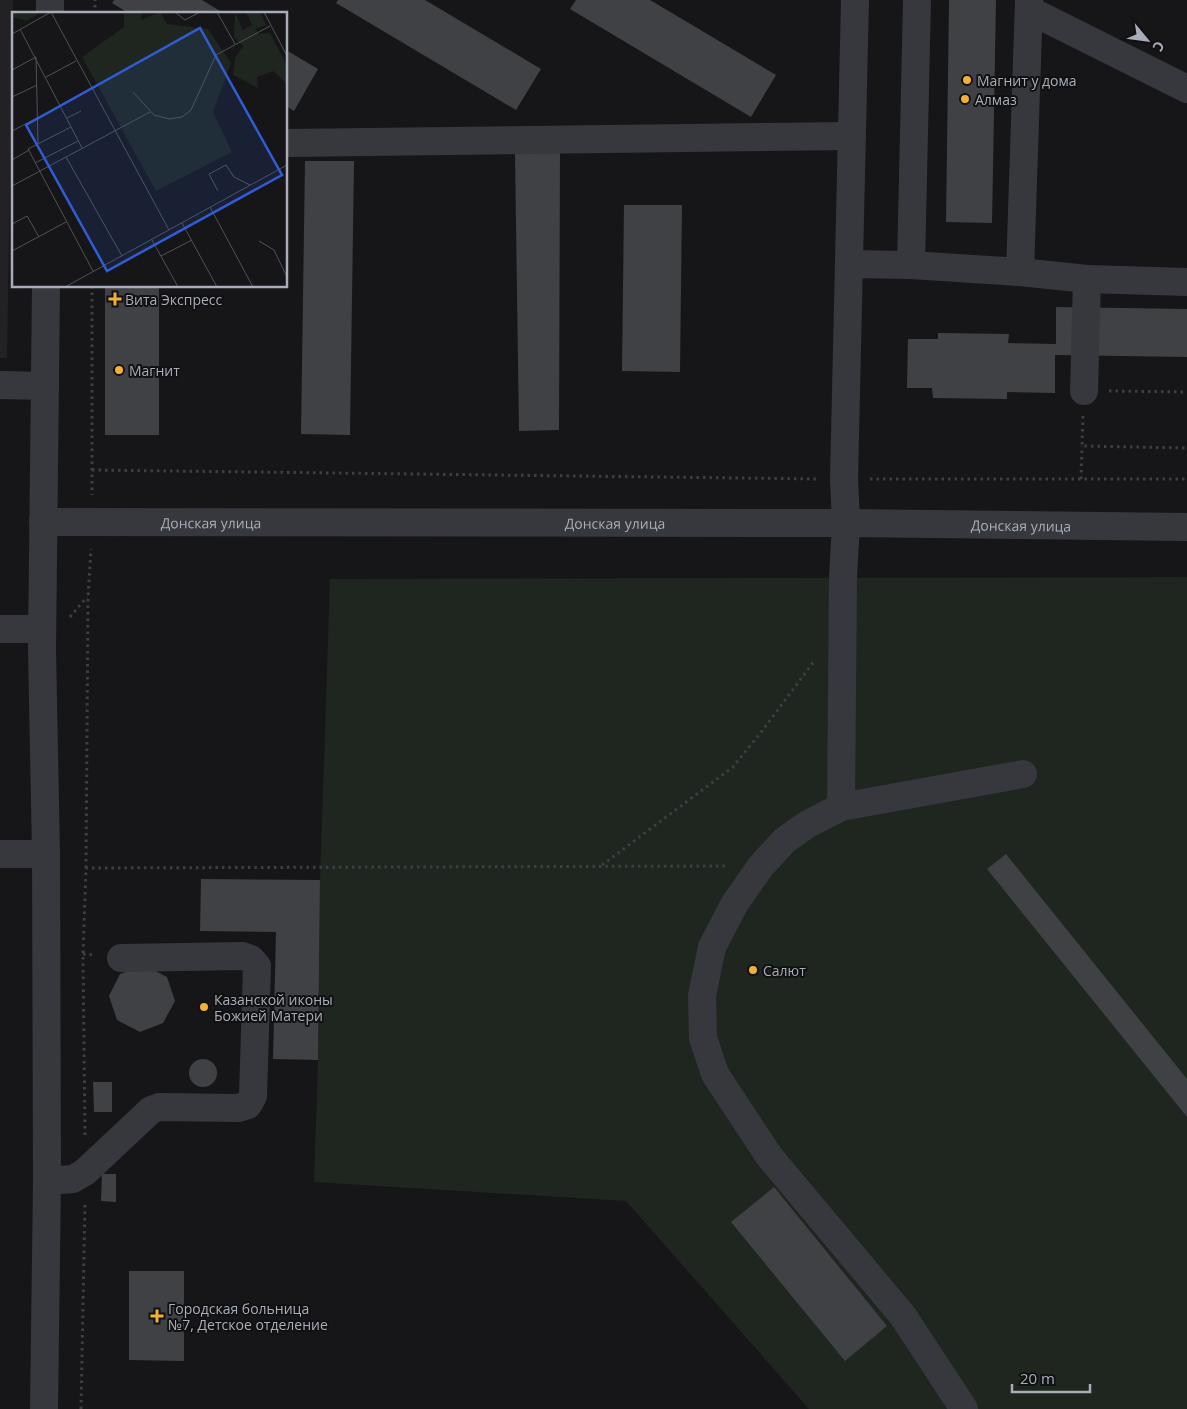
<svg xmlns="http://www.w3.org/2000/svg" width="1187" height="1409" viewBox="0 0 1187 1409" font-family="'Open Sans',sans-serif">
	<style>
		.built { fill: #222225 }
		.green { fill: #1e261f }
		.building { fill: #404145 }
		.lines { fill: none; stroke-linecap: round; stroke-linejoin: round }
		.path { stroke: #3d3f44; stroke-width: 3; stroke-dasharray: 2.5 4; stroke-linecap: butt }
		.minor { stroke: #37383d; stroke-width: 28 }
		.poi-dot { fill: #f2b134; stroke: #111113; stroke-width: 2 }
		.labels { text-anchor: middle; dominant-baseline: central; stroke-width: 4; stroke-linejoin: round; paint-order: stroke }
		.poi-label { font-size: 14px; fill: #a8adb8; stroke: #111113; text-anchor: start }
		.street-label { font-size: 14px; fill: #a8adb8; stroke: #111113 }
		.inset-road { fill: none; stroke: #505258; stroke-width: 1 }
		.view { fill: #325cd3; fill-opacity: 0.15; stroke: #325cd3; stroke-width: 2.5 }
		.inset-edge { fill: none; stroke: #a8adb8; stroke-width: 2.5 }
	</style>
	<rect width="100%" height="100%" fill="#161618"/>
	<path class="built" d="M0,0H13L7,358H0Z"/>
	<path class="green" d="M1187,577V1409H809L626,1201L314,1182L318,1060L320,880L330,579Z"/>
	<path class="building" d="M114,0H202L225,14H130L112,3Z
		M338,0H425L541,69L516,110L336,3Z
		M576,0H650L776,75L751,117L570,9Z
		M949,0H996L992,223L946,222Z
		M286,50L318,69L294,111L286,106Z
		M560,152L559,430L519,431L515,154Z
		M305,161H354L350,435L301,434Z
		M624,205H682L680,372L622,371Z
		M105,286H159V435H105Z
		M1056,307L1187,309V357L1055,355V393L1007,392V399L933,398L932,388H907L908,339H938V333L1009,334L1008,343L1056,344Z
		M1006,854L1187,1079V1117L987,869Z
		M201,879L320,880L318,1060L273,1059L276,932L200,931Z
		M144,965L167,977L175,1001L163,1023L140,1032L117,1020L109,996L120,974Z
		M189 1073a14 14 0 1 1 28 0a14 14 0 1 1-28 0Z
		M93,1082H112V1112H94Z
		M102,1174H116V1202L101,1201Z
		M774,1187L887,1326L845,1361L731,1222Z
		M129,1271H184V1361L129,1360Z"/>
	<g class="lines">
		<path class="path" d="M95,14V0
			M92,286V495
			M1109,391L1187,392
			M1083,416L1082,446L1187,448
			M92,470L819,479
			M870,479H1187
			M1081,479L1082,446
			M70,617L87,597
			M602,865L733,767L762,731L815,660
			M86,868L88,597L91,549
			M83,954L95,955
			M85,1135L83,954L86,868L727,866
			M81,1409L85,1202"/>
		<g class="minor">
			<path d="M1029,10L1187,89"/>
			<path d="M50,14V0"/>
			<path d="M286,143L852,136"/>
			<path d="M849,264L911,265L1020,272L1087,279L1187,282"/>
			<path d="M911,265L917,0"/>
			<path d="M1020,272L1029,0"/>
			<path d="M0,385L45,386"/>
			<path d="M1084,391L1087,279"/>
			<path id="s1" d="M43,522L846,523L1187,527"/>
			<path d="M0,629H42"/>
			<path d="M841,807L843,578L846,523L844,479L855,0"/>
			<path d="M0,854H46"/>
			<path d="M47,1181L73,1179L85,1172L151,1110L159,1107L238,1108L248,1105L253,1096L257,966L251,959L243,956L121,958"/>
			<path d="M44,1409L47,1181L46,854L42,649L46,286"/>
			<path d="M964,1409L903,1316L769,1156L715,1074L703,1038L702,996L712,947L735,903L761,866L785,840L808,824L841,807L1023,774"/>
		</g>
	</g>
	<g class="poi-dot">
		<circle cx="967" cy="80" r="5"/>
		<circle cx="965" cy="99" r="5"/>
		<path d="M112.5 291.5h5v5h5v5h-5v5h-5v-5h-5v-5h5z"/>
		<circle cx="119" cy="370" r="5"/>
		<circle cx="753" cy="970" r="5"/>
		<circle cx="204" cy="1007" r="5"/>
		<path d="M154.5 1308.5h5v5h5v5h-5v5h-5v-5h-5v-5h5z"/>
	</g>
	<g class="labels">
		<g class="poi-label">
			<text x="977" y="80">Магнит у дома</text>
			<text x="975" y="99">Алмаз</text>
			<text x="125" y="299">Вита Экспресс</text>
			<text x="129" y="370">Магнит</text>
			<text x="763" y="970">Салют</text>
			<text x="214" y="999">Казанской иконы<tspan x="214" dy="16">Божией Матери</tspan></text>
			<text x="168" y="1308">Городская больница<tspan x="168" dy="16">№7, Детское отделение</tspan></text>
		</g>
		<g class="street-label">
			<text stroke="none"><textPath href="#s1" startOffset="168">Донская улица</textPath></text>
			<text stroke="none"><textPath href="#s1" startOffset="572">Донская улица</textPath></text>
			<text stroke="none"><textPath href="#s1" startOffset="978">Донская улица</textPath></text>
		</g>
	</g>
	<g transform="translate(12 12)">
		<rect width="275" height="275" fill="#161618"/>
		<path d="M0,0H30L14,9L0,5ZM112,0H130L129,8L148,0L155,12L196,17L219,51L201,100L220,140L144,179L70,45L112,15ZM223,0L231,18L240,13L234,0H248L254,13L243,17L247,22L258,21L275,53V72L261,59L245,65L246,76L221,63L223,46L231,34L222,25Z" fill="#1e261f"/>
		<path class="inset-road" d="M39,0L157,218M163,0L173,8L188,0M205,0L223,32M252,0L275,44M8,17L70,136M0,22L39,0M0,58L24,45L26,132M34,65L64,49M121,80L142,103L157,107L170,105L179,98L204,43L258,14M0,85L25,73M55,106L69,99M59,115L16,137L81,259M0,119L25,106M54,145L110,244M0,148L17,138M23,151L66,129M0,174L138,100M206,179L197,162L214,153L222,165L238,173M198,195L241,275M170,211L205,275M0,212L15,204L27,225M140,228L166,275M247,229L262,238L275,265M0,239L54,210M149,244L180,228M53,275L275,153"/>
		<path class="view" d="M188,16L270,163L95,259L14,113Z"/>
		<rect width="275" height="275" class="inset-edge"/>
	</g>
	<g transform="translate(1147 40) rotate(119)" stroke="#111113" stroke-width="4" paint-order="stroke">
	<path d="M0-4L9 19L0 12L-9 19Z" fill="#a8adb8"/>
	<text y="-8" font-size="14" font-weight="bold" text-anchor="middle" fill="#a8adb8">С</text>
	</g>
	<path d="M1012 1384v8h78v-8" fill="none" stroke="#a8adb8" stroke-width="2.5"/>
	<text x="1020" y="1384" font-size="15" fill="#a8adb8" stroke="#111113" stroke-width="4" paint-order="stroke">20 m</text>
</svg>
